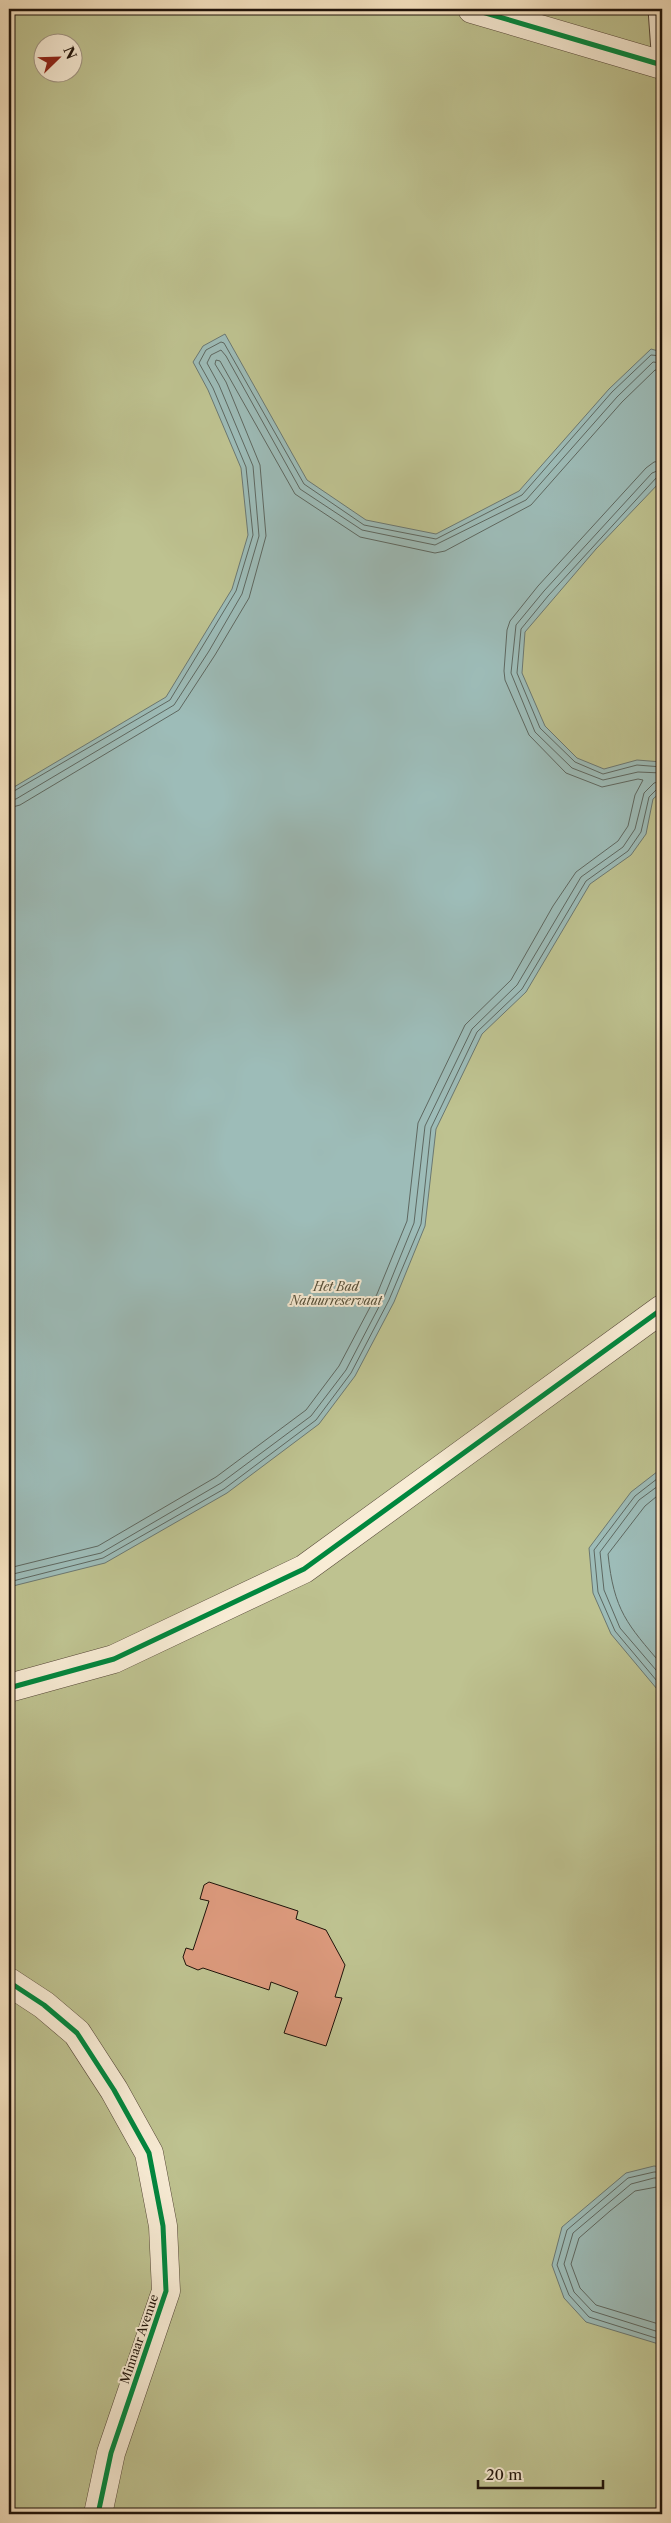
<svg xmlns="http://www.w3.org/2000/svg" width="671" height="2523" font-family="'Libre Caslon Text',serif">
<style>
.green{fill:#bec290;stroke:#6e6a4d;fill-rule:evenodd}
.water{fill:#9dbcb8;stroke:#6b7872}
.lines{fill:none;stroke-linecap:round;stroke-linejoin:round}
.shore{stroke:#5e6861;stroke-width:1}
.building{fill:#db997c;stroke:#1f130a}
.lane-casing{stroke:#544637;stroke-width:21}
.street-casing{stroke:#544637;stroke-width:29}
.lane{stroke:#f8ecd5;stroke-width:19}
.street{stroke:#f8ecd5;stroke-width:28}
.cycleway-casing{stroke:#f8ecd5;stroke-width:8}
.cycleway{stroke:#00873e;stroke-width:5}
.labels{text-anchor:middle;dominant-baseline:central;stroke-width:4;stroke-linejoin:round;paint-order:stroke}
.park-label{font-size:12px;font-style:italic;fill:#575039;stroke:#f8ecd5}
.street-label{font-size:12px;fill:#1f130a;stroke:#f8ecd5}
</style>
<rect width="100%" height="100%" fill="#f4e1bf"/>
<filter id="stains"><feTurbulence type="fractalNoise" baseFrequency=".004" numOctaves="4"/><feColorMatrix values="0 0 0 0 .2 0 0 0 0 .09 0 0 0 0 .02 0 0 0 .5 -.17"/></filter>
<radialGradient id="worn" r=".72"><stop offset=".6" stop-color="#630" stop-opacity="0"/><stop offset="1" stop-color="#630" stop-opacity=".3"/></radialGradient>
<path class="green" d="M 9,9 L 662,9 L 662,2514 L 9,2514 ZM 42,42 L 72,42 L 72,72 L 42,72 Z"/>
<path class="water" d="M 225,334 L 307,480 L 366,520 L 436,534 L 519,491 L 609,389 L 651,349 L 662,352 L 662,466 L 660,482 L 596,549 L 525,632 L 522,673 L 545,726 L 577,758 L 604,769 L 637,760 L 662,762 L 662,791 L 653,799 L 646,834 L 631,855 L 590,884 L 526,992 L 482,1034 L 436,1129 L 425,1226 L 394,1302 L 355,1376 L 319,1424 L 227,1493 L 105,1563 L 9,1587 L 9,790 L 166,697 L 232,589 L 248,535 L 241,468 L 208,390 L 193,362 L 203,346 Z
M 662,1468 L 662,1695 L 611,1634 L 593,1593 L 589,1548 L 631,1492 Z
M 654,2166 L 662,2167 L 662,2345 L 586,2322 L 564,2298 L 552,2265 L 562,2227 L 626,2173 Z"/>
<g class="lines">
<path class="shore" d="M 662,469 L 652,473 L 544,591 L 516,625 L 511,673 L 535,732 L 572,768 L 603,780 L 638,772 L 662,773
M 662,475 L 657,477 L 548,596 L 521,629 L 517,673 L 540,728 L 575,762 L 603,774 L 637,765 L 662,767
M 9,794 L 170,700 L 236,591 L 253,535 L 246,467 L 213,388 L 199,363 L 206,350 L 221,342 L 224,343 L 304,484 L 364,525 L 436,539 L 522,495 L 612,392 L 651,355 L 662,356
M 9,800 L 16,799 L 174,705 L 209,651 L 242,594 L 259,536 L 253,466 L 219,385 L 207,363 L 211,355 L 221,350 L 226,356 L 300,489 L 362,530 L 435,545 L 526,500 L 617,397 L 653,362 L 662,363
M 9,808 L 20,805 L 179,710 L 215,655 L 249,598 L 266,536 L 260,465 L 226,382 L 215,364 L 216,360 L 220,361 L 295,494 L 360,537 L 435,553 L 445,551 L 531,505 L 622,402 L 655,370 L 662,370
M 662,1475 L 635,1496 L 594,1550 L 598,1592 L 615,1631 L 662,1687
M 662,1483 L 639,1500 L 600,1552 L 604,1590 L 620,1628 L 662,1677
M 662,1492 L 645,1506 L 608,1554 C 614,1611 627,1624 662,1665
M 9,1568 L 98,1546 L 216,1477 L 306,1410 L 339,1366 L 377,1294 L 407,1221 L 418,1123 L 465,1025 L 511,980 L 553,906 L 576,872 L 618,841 L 628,826 L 635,795 L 643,780 L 638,779 L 602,787 L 566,773 L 529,735 L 505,680 L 504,671 L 507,630 L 510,621 L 538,586 L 646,468 L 654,462 L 662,461
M 9,1575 L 101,1553 L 221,1483 L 311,1416 L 346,1370 L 384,1297 L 414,1223 L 425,1126 L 472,1029 L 517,985 L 581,877 L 623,847 L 635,829 L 644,793 L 654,783 L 662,781
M 9,1582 L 103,1558 L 224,1489 L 316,1420 L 351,1373 L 389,1300 L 421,1224 L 431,1128 L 477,1032 L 522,989 L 586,881 L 628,851 L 641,832 L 649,797 L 657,789 L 662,788
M 662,2172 L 654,2172 L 628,2178 L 567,2230 L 557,2265 L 569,2295 L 589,2317 L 662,2340
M 662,2178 L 654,2178 L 631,2184 L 573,2233 L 564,2264 L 574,2292 L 592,2311 L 662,2333
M 662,2186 L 635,2191 L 610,2211 L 579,2238 L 571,2264 L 580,2288 L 596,2305 L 662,2325"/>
</g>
<path class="building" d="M 209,1882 L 298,1911 L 296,1919 L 326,1930 L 345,1965 L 335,1997 L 342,1998 L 326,2046 L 284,2033 L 298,1992 L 271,1982 L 269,1990 L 203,1968 L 198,1970 L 186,1965 L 183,1957 L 186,1948 L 193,1950 L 209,1901 L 200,1899 L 204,1885 Z"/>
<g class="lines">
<g class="lane-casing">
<path id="lane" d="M 658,9 L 662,65"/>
</g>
<g class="street-casing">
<path id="street" d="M 472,9 L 662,65
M 9,1688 L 114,1659 L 304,1569 L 662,1309
M 9,1982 L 44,2005 L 77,2033 L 114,2090 L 149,2153 L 163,2226 L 166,2291 L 111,2453 L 98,2514"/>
</g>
<use href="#lane" class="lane"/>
<use href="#street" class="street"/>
<g class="cycleway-casing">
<path id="cycleway" d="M 472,9 L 662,65
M 9,1688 L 114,1659 L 304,1569 L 662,1309
M 9,1982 L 44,2005 L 77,2033 L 114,2090 L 149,2153 L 163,2226 L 166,2291 L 111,2453 L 98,2514"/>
</g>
<use href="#cycleway" class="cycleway"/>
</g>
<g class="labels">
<g class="park-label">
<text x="336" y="1286">Het Bad<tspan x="336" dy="14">Natuurreservaat</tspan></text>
</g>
<g class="street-label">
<text transform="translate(139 2339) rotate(-71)">Minnaar Avenue</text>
</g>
</g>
<rect width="671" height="2523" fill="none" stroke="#f4e1bf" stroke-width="30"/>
<rect x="10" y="10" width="651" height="2503" fill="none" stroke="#1f130a" stroke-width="2.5"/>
<rect x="15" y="15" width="641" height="2493" fill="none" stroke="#1f130a"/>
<g transform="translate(58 58) rotate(67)"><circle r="24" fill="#f8ecd5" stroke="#a19584"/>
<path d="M0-4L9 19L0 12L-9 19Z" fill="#8f2418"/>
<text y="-8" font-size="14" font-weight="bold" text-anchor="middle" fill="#1f130a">N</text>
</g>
<path d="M478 2480v8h125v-8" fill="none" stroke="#1f130a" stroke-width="2.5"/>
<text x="486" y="2480" font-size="15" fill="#1f130a" stroke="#f8ecd5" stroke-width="4" paint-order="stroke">20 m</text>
<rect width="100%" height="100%" filter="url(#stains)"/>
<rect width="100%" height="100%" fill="url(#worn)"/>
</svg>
